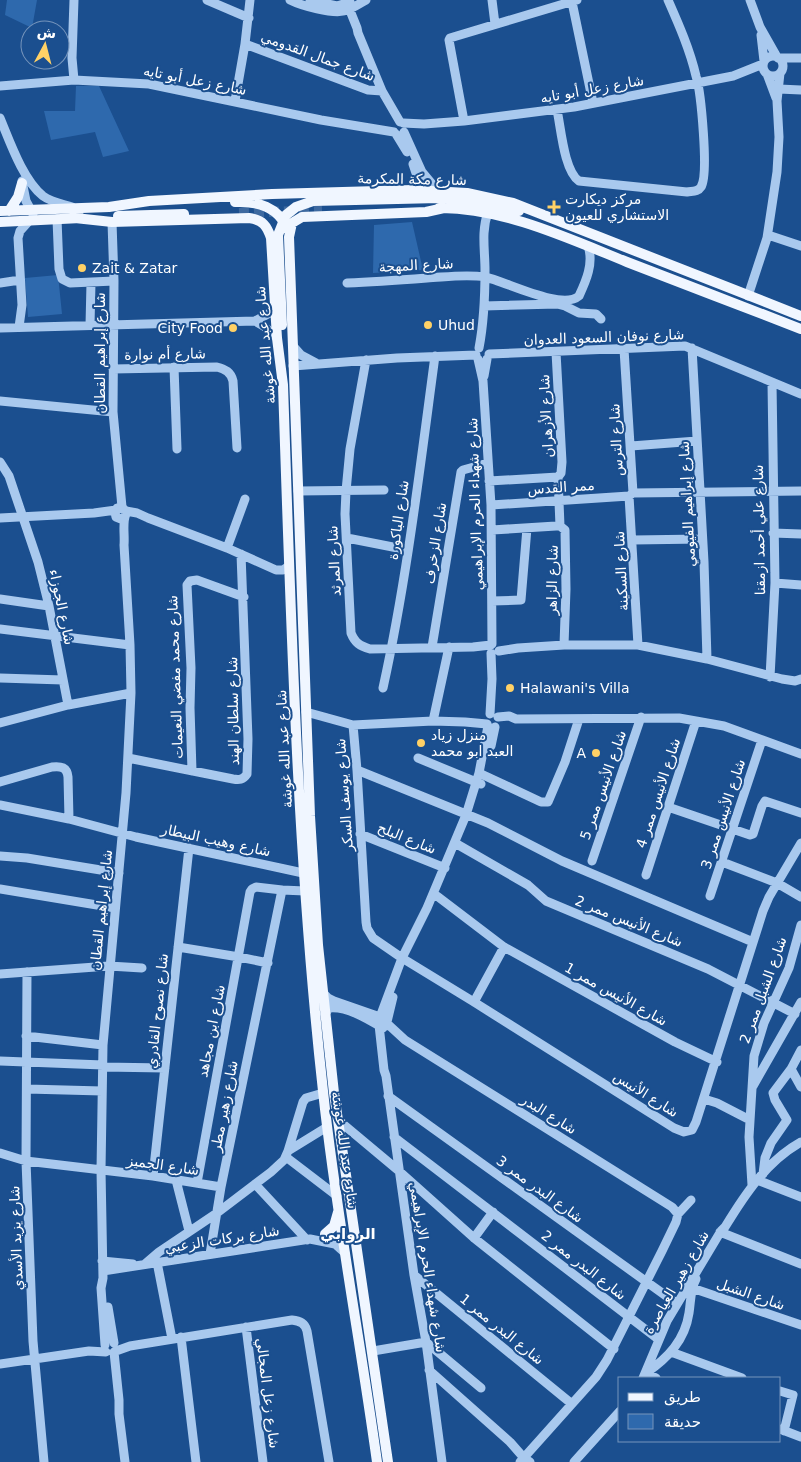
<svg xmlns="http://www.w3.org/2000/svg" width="801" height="1462" font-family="'DejaVu Sans',Cairo,sans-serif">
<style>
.green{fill:#2e69ad}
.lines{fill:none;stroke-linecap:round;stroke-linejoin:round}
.major-tunnel{stroke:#3d69a0;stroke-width:10;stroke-dasharray:10 5;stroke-linecap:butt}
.minor{stroke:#a9c9ee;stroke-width:9}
.major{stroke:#f0f6ff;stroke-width:10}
.major-bridge{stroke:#f0f6ff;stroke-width:10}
.poi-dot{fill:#ffd166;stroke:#1b4f8f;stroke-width:2}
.labels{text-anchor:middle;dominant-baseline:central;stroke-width:4;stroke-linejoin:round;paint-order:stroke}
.street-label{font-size:14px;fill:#fff;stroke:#1b4f8f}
.poi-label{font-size:14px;fill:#fff;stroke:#1b4f8f;text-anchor:start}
.neighbourhood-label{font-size:15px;font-weight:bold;fill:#fff;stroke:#1b4f8f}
</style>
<rect width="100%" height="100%" fill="#1b4f8f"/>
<path class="green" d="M 7,0 L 37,0 L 32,28 L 5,15 Z
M 76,86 L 99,86 L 129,151 L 103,157 L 95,132 L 51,140 L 44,111 L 75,111 Z
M 412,222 L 423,270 L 373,273 L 374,225 Z
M 58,275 L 62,314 L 28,317 L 25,278 Z"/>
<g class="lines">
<path class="major-tunnel" d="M 239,213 L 322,210"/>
<path class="minor" d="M 207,0 L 249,18
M 290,0 C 302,6 332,14 344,11 C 352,9 359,4 366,0
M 310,0 L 337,6 L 350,2
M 492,0 L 495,24
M 750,0 L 760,27 L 777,57
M 572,2 L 593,103
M 347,3 L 357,28 L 358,33 L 382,91 L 400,122
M 761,35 L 764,61
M 245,44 L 368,90 L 382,91
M763 66a10 10 0 1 1 20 0a10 10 0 1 1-20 0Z
M 778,58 L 801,58
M 767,74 L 776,98
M 74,80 L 72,58 L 74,0
M 0,86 L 74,80 L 149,84 L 321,120 L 394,132
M 779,89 L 801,90
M 235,101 L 245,44 L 250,0
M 557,110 C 561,128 564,171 579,181 L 687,192 C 692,191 698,192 701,187 C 709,175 701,92 696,76 C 690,50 679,25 668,0
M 0,118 C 10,142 23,180 43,196 C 51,202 63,204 72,207
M 464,121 L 449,40 L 450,38 L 577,0
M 403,123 L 424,124 L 464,121 L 574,107 L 733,76 L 763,64
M 404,132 L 422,172 L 437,190
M 396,134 L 407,152
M 22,181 L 26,201 L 33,214
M 413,190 L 417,176 L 413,164
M 57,219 L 59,269 L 62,279 L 70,283 L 114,281
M 112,222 L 114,281 L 113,412 L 122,507
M 768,235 L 801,246
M 0,283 L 20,280
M 347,283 C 374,282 401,280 427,278 C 446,277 466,274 485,277 C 505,281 562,311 579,296 C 586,281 594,263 588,246
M 748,296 L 767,238 L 777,172 L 779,137 L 777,101 L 780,73
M 484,306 L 557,304 L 565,306 L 579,313 L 596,314 L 601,319
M 255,321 L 265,327 L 277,338
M 90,325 L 91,283
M 19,327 L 22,305 L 18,238 L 20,231 L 29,221
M 0,328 L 255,321 L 275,310
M 293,346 L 301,355 L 316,363
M 479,348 C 484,322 485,297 485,270 C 485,250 481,232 488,212
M 692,348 L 704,562 L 707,659
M 624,349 L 633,493
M 556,352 L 562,462 L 561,473 L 558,477 L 560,526
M 489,354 L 685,346 L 801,394
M 478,359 L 483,381 L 491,505 L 492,644
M 366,360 L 350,449 L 346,491 L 345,514 L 351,633 C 355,643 360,646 370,649 L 473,647 L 491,645
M 293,366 L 397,358 L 476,355
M 174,367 L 177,449
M 113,369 L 217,367 C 225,369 231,372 233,381 L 237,448
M 484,376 L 487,359
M 0,401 L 113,412
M 631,446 L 697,441
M 0,462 L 9,476 L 38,562 L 49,606 L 68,705
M 489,481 L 558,477
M 298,491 L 384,490
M 633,493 L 801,491
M 629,496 L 638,645
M 491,505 L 629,496 L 633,493
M 126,511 L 137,513 L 148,518 L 227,548 L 276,570 L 283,570 L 289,566
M 0,518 L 94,513 L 116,510
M 492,530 L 556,526 L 560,526 L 565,530 L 566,589 L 564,645
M 773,533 L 801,534
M 347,538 L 408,550
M 633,540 L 702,539
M 227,548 L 245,499
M 775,583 L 801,585
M 0,599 L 49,606
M 492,601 L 521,600 L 527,528
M 0,629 L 130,645
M 432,647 L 461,472 L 463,470 L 488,463
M 499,651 L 518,648 L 564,645 L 638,645 L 707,659 L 782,679 L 795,681 L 801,679
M 770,677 L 775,583 L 772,383
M 0,678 L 63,680
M 383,688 C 407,579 420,467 435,356
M 306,712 L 353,725 L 433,721 L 465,722 L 487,724
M 490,714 L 492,679 L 491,653
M 498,717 L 509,716 L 516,719 L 679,718 L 724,726 L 801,754
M 433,721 L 449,647
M 0,723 L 68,705 L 131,693
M 353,725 L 357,770 L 366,922 L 367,928 L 373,938 L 402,958 L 474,1002 L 674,1128 L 684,1132 L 692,1130 L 696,1122 L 763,911 L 769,897 L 801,843
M 491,746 L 495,727
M 128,758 L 233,779 C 239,780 243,780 247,774 L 248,739 L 241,554
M 418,758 L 481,784
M 357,770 L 488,823 L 562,861 L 753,942
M 192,771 L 190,708 L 191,668 L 187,585 L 190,581 L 197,580 L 244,597
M 479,773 L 541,802 L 548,802 L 565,762 L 579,719
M 0,782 L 52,767 C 61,766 67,767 68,777 L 69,819
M 0,805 L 69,819 L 136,837 L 303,873
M 668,807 L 750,835 L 753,834 L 762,806 L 765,801 L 801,813
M 360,834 L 445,868
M 455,843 L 528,885 L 546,901 L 708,969 L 795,1014
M 0,856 L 27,858 L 119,873
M 592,861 L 641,717
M 722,862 L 777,883 L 801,897
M 646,875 L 696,721
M 0,889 L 115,908
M 282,890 L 305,891
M 437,896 L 504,947 L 675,1042 L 717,1062
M 710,896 L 762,740
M 178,947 L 239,957 L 268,963
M 27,972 L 26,1161 L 33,1341 L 44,1462
M 0,974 L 109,966 L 142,968
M 323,993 L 328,998 L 334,1001 L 380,1017 L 405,1040 L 672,1207 L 678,1214 L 676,1222 L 662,1251 L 607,1360 L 596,1377 L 520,1462
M 474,1002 L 504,947
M 325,1014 L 329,1008 C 347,1006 368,1019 383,1028
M 386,1026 L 393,997
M 26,1036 L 103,1045
M 801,1050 L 791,1069 L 801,1087
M 0,1061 L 103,1065
M 103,1067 L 165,1068
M 753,1086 L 801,1002
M 27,1089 L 102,1091
M 388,1096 L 676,1303
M 704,1099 L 717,1103 L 750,1120
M 338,1120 L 399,1171 L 474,1238 L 614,1349
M 394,1137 L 658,1339
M 288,1151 L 327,1127
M 0,1153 L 26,1161 L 153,1176 L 221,1187
M 286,1157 L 337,1196
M 763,1174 L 765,1158 L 771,1143 L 787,1120 L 775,1100 L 773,1093 L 791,1069
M 153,1176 L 189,848
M 176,1180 L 189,1231
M 757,1180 L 801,1197
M 197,1183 L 250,892 L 252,889 L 256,887 L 282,890 L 221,1187 L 210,1254
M 255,1184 L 307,1240
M 752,1185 L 749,1137 L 754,1056 L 764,1023 L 789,968 L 801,925
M 678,1214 L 691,1200
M 720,1232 L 801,1264
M 474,1238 L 493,1212
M 102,1261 L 133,1264
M 157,1262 L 172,1339
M 145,1264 L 159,1252 L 217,1213 L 271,1172 L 284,1160 L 288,1151 L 303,1102 L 306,1098 L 323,1093
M 103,1271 L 310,1239 L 335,1244 L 345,1253
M 414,1275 L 572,1404
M 692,1288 L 801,1325
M 108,1307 L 114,1343
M 246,1327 L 263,1462
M 181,1337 L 196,1462
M 105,1345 L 101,1288 L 103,1278 L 101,1170 L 103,1045 L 126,793 L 131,693 L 130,645 L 124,545 C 125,535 122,522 126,514 L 124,509 L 117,508 L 115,512 L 116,517 L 121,519 L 123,518
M 116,1351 L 130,1346 L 292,1320 C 300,1321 305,1323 307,1331 L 329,1462
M 373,1351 L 426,1342 L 481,1388
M 114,1352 L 119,1400 L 119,1414 L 125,1462
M 671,1352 L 742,1378
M 0,1364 L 89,1351 L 106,1352
M 429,1370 L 510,1442 L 524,1458 L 530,1462
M 643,1378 L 667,1321 L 721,1231 L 725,1227 C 745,1194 767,1161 801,1142
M 656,1378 L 646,1373 C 668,1358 685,1340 689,1313 C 691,1301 690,1290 696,1279
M 780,1391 L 793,1395 L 784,1431
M 780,1429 L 801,1437
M 442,1462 L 426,1342 L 414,1275 L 386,1076 L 384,1070 L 379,1025 L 380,1017 L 402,958 L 427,908 L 466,815 L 479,773 L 488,726
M 574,1462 L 620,1411"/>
<path class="major" d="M 235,202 C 257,201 279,207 287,229
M 491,204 L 519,211
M 439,208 C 501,207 570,239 627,262 C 685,284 743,307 801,329
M 0,211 L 109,207 L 149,201 L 272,194 L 413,190 L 467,193 L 513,203 L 801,316
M 9,211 L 18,197 L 22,183
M 118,216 L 184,214
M 75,218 L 112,222 L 249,218 C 263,220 267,226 271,238 L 277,338 L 283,385 C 291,620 297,856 323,1091 C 336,1215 360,1338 377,1462
M 0,222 L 81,218
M 325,1234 L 334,1226 L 338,1212
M 388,1462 L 334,1093 L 318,945 L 310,816 L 289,237 L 292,223 L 302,217 L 426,212 L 444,208"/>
<path class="major-bridge" d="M 282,325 L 278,235 L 286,215 L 296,207 L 313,201 L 439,198 L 491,204"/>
</g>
<g class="poi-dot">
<path d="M551.5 199.5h5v5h5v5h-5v5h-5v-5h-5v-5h5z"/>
<circle cx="82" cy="268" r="5"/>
<circle cx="428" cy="325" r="5"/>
<circle cx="233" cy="328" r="5"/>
<circle cx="510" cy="688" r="5"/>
<circle cx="421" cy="743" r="5"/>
<circle cx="596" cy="753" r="5"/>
</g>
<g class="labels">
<g class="street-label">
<text transform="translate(318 56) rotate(20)">شارع جمال القدومي</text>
<text transform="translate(195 80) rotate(11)">شارع زعل أبو تايه</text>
<text transform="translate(592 89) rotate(-10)">شارع زعل أبو تايه</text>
<text transform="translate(412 179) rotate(1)">شارع مكة المكرمة</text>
<text transform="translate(416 265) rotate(-3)">شارع المهجة</text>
<text transform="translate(604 337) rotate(-2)">شارع نوفان السعود العدوان</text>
<text transform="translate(265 345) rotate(-95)">شارع عبد الله غوشة</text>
<text transform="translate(100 353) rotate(-90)">شارع إبراهيم القطان</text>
<text transform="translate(165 354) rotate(-1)">شارع أم نوارة</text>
<text transform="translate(546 416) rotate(-93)">شارع الأزهران</text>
<text transform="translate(616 440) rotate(-93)">شارع الترس</text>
<text transform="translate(561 487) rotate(-4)">ممر القدس</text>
<text transform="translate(475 504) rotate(-92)">شارع شهداء الحرم الإبراهيمي</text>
<text transform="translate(687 504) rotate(-93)">شارع إبراهيم الفيومي</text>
<text transform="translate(398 520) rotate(-82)">شارع الباكورة</text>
<text transform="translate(759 530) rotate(-91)">شارع علي أحمد ازمقنا</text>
<text transform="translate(435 543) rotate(-81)">شارع الزخرف</text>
<text transform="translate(334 561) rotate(-93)">شارع المرثد</text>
<text transform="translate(621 571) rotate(-93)">شارع السكينة</text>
<text transform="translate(552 580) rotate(-89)">شارع الزاهر</text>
<text transform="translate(62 607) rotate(78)">شارع الجوزاء</text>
<text transform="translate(175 677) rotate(-92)">شارع محمد مفضي النعيمات</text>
<text transform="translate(233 711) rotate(-91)">شارع سلطان الهند</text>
<text transform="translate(284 749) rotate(-93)">شارع عبد الله غوشة</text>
<text transform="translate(603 785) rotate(-71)">شارع الأنيس ممر 5</text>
<text transform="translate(658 793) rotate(-72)">شارع الأنيس ممر 4</text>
<text transform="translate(344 795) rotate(-94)">شارع يوسف السكر</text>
<text transform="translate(723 814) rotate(-72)">شارع الأنيس ممر 3</text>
<text transform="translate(407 838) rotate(22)">شارع البلح</text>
<text transform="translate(216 840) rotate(12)">شارع وهيب البيطار</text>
<text transform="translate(101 910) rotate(-84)">شارع إبراهيم القطان</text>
<text transform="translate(629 921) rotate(22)">شارع الأنيس ممر 2</text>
<text transform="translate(763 990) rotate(-70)">شارع الشبل ممر 2</text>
<text transform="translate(616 994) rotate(29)">شارع الأنيس ممر 1</text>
<text transform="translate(157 1011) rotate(-84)">شارع نصوح القادري</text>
<text transform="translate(211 1031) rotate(-79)">شارع ابن مجاهد</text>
<text transform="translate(646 1094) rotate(32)">شارع الأنيس</text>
<text transform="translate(224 1106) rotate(-79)">شارع زهير مطر</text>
<text transform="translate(549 1114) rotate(32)">شارع البدر</text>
<text transform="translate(345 1150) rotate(82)">شارع عبد الله غوشة</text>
<text transform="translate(163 1165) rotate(8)">شارع الجميز</text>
<text transform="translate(540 1189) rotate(36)">شارع البدر ممر 3</text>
<text transform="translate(16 1238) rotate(-92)">شارع يزيد الأسدي</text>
<text transform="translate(222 1239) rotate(-9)">شارع بركات الزعبي</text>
<text transform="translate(584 1265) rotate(38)">شارع البدر ممر 2</text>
<text transform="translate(428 1267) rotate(81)">شارع شهداء الحرم الإبراهيمي</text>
<text transform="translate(676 1282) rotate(-60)">شارع زهير العياصرة</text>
<text transform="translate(751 1294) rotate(19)">شارع الشبل</text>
<text transform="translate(502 1329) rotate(39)">شارع البدر ممر 1</text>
<text transform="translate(268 1393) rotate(83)">شارع زعل المجالي</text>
</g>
<g class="poi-label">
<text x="565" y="199">مركز ديكارت<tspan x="565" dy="16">الاستشاري للعيون</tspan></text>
<text x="92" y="268">Zait &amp; Zatar</text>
<text x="438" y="325">Uhud</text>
<text x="223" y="328" text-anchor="end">City Food</text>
<text x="520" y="688">Halawani's Villa</text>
<text x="431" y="735">منزل زياد<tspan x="431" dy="16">العبد ابو محمد</tspan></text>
<text x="586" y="753" text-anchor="end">A</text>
</g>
<g class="neighbourhood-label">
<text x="348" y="1234">الروابي</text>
</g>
</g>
<rect x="618" y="1377" width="162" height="65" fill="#1b4f8f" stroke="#7695bc"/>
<rect x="628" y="1393" width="25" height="8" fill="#f0f6ff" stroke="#7695bc"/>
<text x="664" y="1402" font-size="15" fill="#ffffff">طريق</text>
<rect x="628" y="1414" width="25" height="15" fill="#2e69ad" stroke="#7695bc"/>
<text x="664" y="1427" font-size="15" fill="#ffffff">حديقة</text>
<g transform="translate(45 45) rotate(7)"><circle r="24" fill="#1b4f8f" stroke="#7695bc"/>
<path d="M0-4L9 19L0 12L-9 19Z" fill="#ffd166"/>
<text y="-8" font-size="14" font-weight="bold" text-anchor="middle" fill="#ffffff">ش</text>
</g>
</svg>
